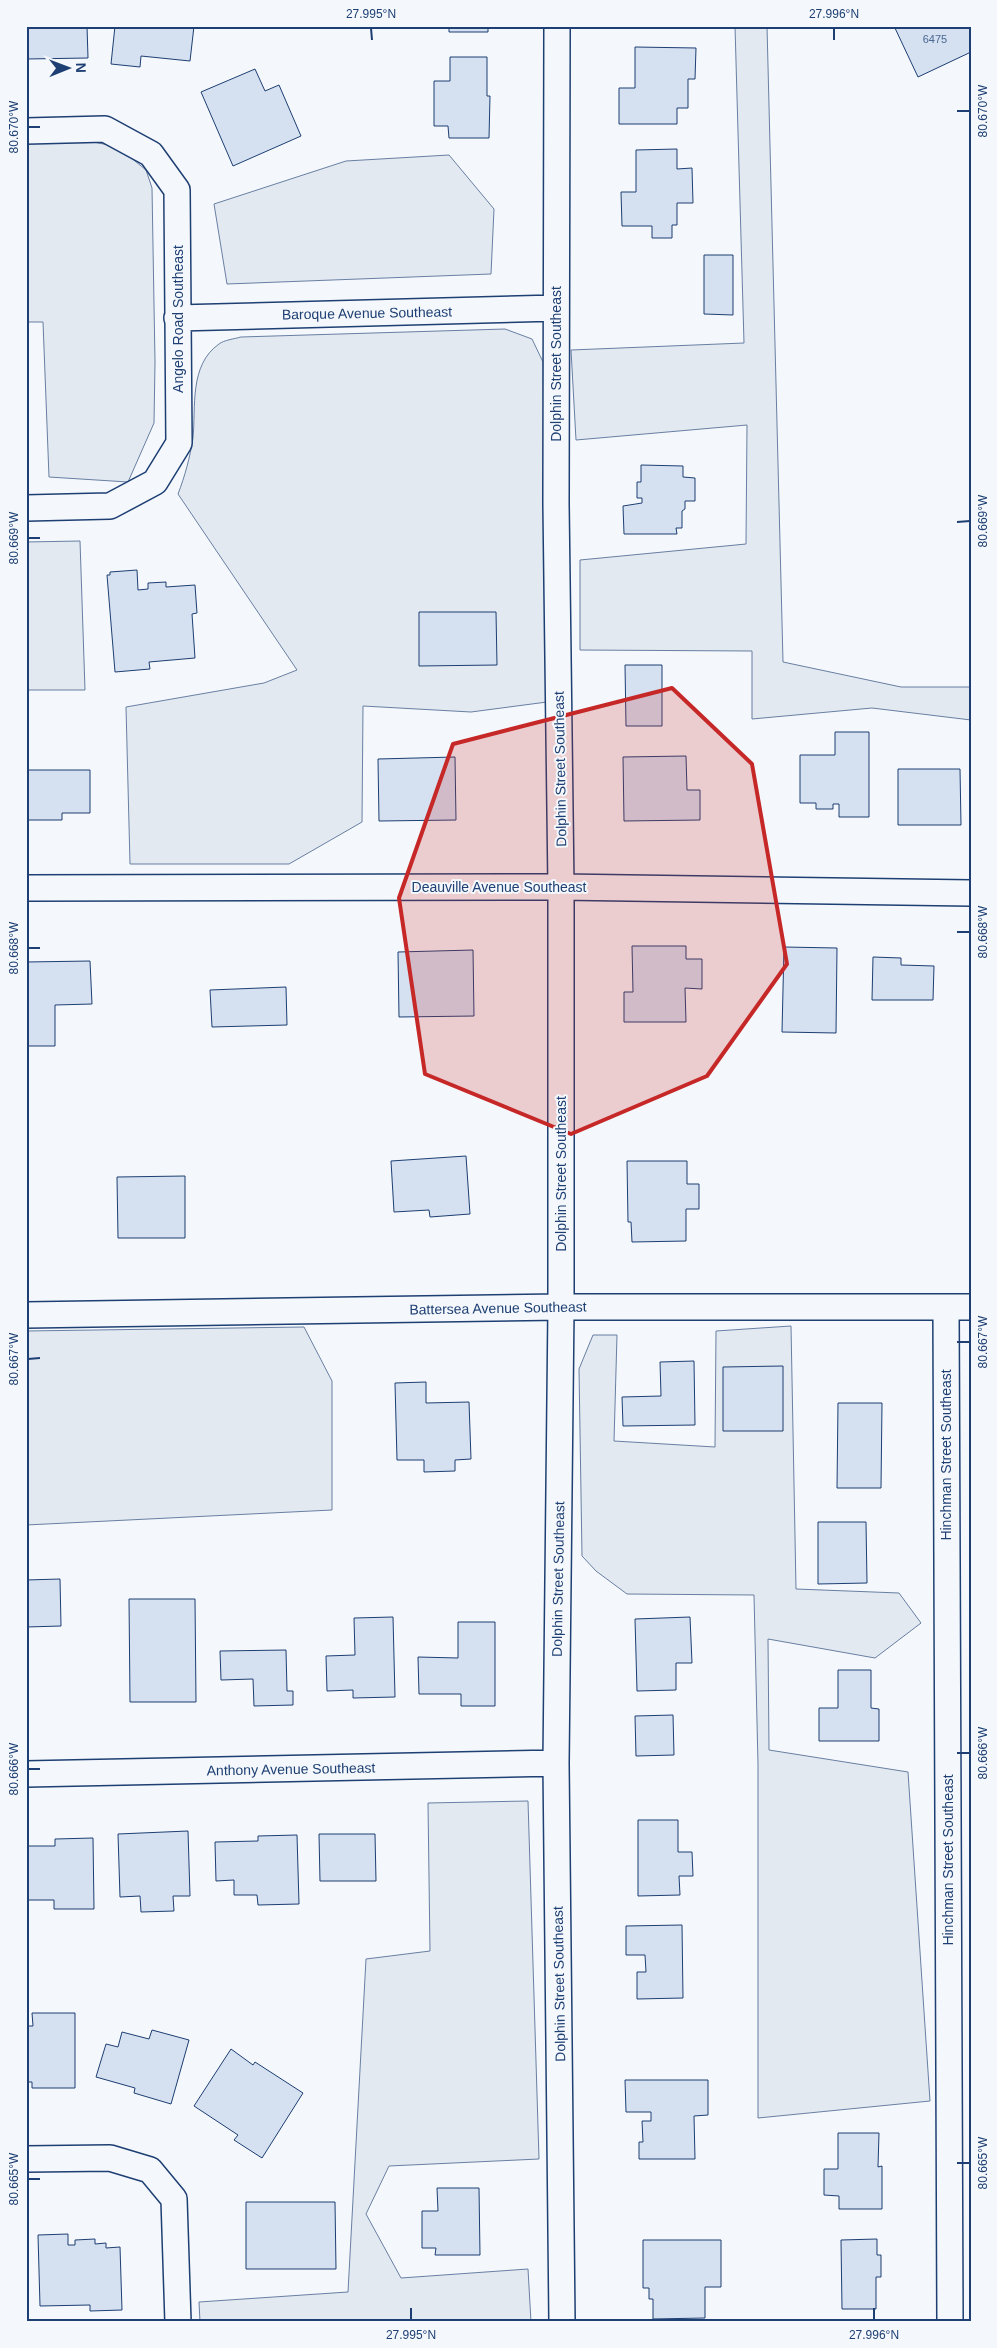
<svg xmlns="http://www.w3.org/2000/svg" width="997" height="2348" font-family="Arial,sans-serif">
<style>
.green{fill:#e3e9f0;stroke:#687fa3}
.building{fill:#d5e0f0;stroke:#1d3f73}
.lines{fill:none;stroke-linecap:round;stroke-linejoin:round}
.street-casing{stroke:#1d3f73;stroke-width:28}
.street{stroke:#f4f7fb;stroke-width:25}
.marked{fill:#c62828;fill-opacity:0.2;stroke:#c62828;stroke-width:4;stroke-linejoin:round}
.ticks{fill:none;stroke:#1d3f73;stroke-width:2}
.labels{text-anchor:middle;dominant-baseline:central;stroke-width:4;stroke-linejoin:round;paint-order:stroke}
.number-label{font-size:11px;fill:#4b6792}
.street-label{font-size:14px;fill:#1d3f73;stroke:#f4f7fb}
.neatline{fill:none;stroke:#1d3f73;stroke-width:2}
.ticks-label{font-size:12px;text-anchor:middle;fill:#1d3f73}
</style>
<rect width="100%" height="100%" fill="#f4f7fb"/>
<path class="green" d="M 735,26 L 767,26 L 783,662 L 901,687 L 971,687 L 971,720 L 872,708 L 752,719 L 752,651 L 580,650 L 580,560 L 746,544 L 747,425 L 576,440 L 571,350 L 744,343 Z
M 84,140 L 118,147 L 146,170 L 152,188 L 155,362 L 154,423 L 128,482 L 49,477 L 43,322 L 26,322 L 26,141 Z
M 449,155 L 494,209 L 491,274 L 227,284 L 214,204 L 346,161 Z
M 505,329 L 532,339 L 543,362 L 547,702 L 471,712 L 363,706 L 362,822 L 289,864 L 130,864 L 126,707 L 264,683 L 297,670 L 178,494 C 185,476 190,457 193,438 C 196,407 189,365 219,344 C 224,340 234,339 241,337 Z
M 80,541 L 85,690 L 26,690 L 26,542 Z
M 791,1326 L 796,1589 L 899,1593 L 921,1623 L 875,1658 L 768,1639 L 769,1750 L 908,1772 L 930,2101 L 758,2118 L 758,1764 L 754,1595 L 627,1594 L 596,1571 L 582,1556 L 579,1369 L 593,1335 L 617,1335 L 614,1441 L 715,1447 L 716,1331 Z
M 304,1327 L 332,1381 L 332,1510 L 26,1525 L 26,1331 Z
M 528,1801 L 539,2159 L 389,2166 L 366,2214 L 401,2278 L 528,2269 L 531,2322 L 200,2322 L 199,2302 L 348,2292 L 366,1959 L 430,1951 L 428,1803 Z"/>
<path class="building" d="M 26,26 L 87,26 L 88,58 L 26,59 Z
M 115,26 L 194,26 L 190,61 L 141,56 L 140,67 L 111,64 Z
M 449,26 L 488,26 L 488,32 L 449,32 Z
M 894,26 L 971,26 L 971,52 L 918,77 Z
M 635,47 L 696,48 L 695,79 L 688,79 L 688,108 L 677,108 L 677,124 L 619,124 L 619,88 L 635,88 Z
M 450,57 L 487,57 L 487,96 L 490,96 L 489,138 L 449,138 L 448,126 L 434,126 L 434,81 L 450,81 Z
M 255,69 L 265,91 L 279,85 L 301,136 L 233,166 L 201,92 Z
M 677,149 L 677,169 L 692,168 L 693,203 L 677,203 L 677,225 L 672,225 L 672,238 L 652,238 L 652,226 L 622,226 L 621,192 L 636,192 L 636,150 Z
M 704,255 L 733,255 L 733,315 L 704,314 Z
M 641,465 L 683,466 L 683,477 L 695,478 L 695,501 L 685,501 L 685,509 L 682,511 L 682,528 L 676,528 L 677,534 L 624,534 L 623,506 L 642,503 L 642,498 L 637,498 L 637,482 L 641,482 Z
M 137,570 L 138,590 L 148,589 L 148,583 L 166,582 L 166,587 L 195,585 L 197,613 L 192,614 L 195,658 L 149,662 L 150,669 L 115,672 L 107,575 L 110,575 L 110,572 Z
M 419,612 L 496,612 L 497,665 L 419,666 Z
M 625,665 L 662,665 L 662,726 L 626,726 Z
M 835,732 L 869,732 L 869,817 L 839,817 L 839,804 L 833,804 L 833,809 L 816,809 L 816,803 L 800,803 L 800,755 L 835,755 Z
M 686,756 L 687,790 L 700,790 L 700,820 L 624,821 L 623,757 Z
M 455,757 L 456,820 L 379,821 L 378,759 Z
M 898,769 L 960,769 L 961,825 L 898,825 Z
M 26,770 L 90,770 L 90,813 L 62,813 L 62,820 L 26,820 Z
M 632,946 L 686,946 L 686,959 L 702,959 L 702,989 L 685,988 L 686,1022 L 624,1022 L 624,992 L 633,992 Z
M 784,947 L 837,948 L 836,1033 L 782,1032 Z
M 473,950 L 474,1016 L 399,1017 L 398,952 Z
M 873,957 L 901,958 L 901,965 L 934,966 L 933,1000 L 872,1000 Z
M 90,961 L 92,1004 L 55,1005 L 55,1046 L 26,1046 L 26,962 Z
M 286,987 L 287,1025 L 212,1027 L 210,990 Z
M 466,1156 L 470,1214 L 430,1217 L 429,1210 L 394,1212 L 391,1161 Z
M 627,1161 L 687,1161 L 687,1184 L 699,1184 L 699,1209 L 686,1209 L 686,1241 L 632,1242 L 631,1222 L 628,1222 Z
M 185,1176 L 185,1238 L 118,1238 L 117,1177 Z
M 694,1361 L 695,1425 L 623,1426 L 622,1397 L 661,1396 L 660,1362 Z
M 783,1366 L 783,1431 L 723,1431 L 723,1367 Z
M 426,1382 L 426,1403 L 469,1402 L 471,1459 L 455,1460 L 455,1471 L 424,1472 L 424,1460 L 397,1460 L 395,1383 Z
M 838,1403 L 882,1403 L 881,1488 L 837,1488 Z
M 818,1522 L 866,1522 L 867,1583 L 818,1584 Z
M 60,1579 L 61,1626 L 26,1627 L 26,1580 Z
M 129,1599 L 195,1599 L 196,1702 L 130,1702 Z
M 393,1617 L 395,1697 L 353,1698 L 353,1690 L 327,1691 L 326,1656 L 355,1655 L 354,1618 Z
M 690,1617 L 692,1663 L 676,1663 L 676,1690 L 637,1691 L 635,1619 Z
M 458,1622 L 495,1622 L 495,1706 L 461,1706 L 461,1694 L 419,1694 L 418,1657 L 458,1658 Z
M 286,1650 L 287,1691 L 293,1691 L 293,1705 L 254,1706 L 253,1679 L 221,1680 L 220,1651 Z
M 838,1670 L 871,1670 L 871,1708 L 879,1709 L 879,1741 L 819,1741 L 819,1708 L 838,1708 Z
M 673,1715 L 674,1755 L 636,1756 L 635,1716 Z
M 638,1820 L 678,1820 L 678,1852 L 692,1852 L 693,1876 L 679,1876 L 680,1895 L 638,1896 Z
M 188,1831 L 190,1896 L 173,1896 L 174,1911 L 141,1912 L 140,1896 L 120,1897 L 118,1834 Z
M 319,1834 L 375,1834 L 376,1881 L 320,1881 Z
M 297,1835 L 299,1904 L 258,1905 L 257,1895 L 234,1895 L 234,1880 L 216,1881 L 215,1842 L 258,1841 L 258,1836 Z
M 93,1838 L 94,1909 L 54,1909 L 54,1900 L 27,1900 L 26,1846 L 55,1846 L 55,1839 Z
M 682,1925 L 683,1998 L 637,1999 L 637,1972 L 646,1972 L 645,1955 L 626,1955 L 626,1926 Z
M 32,2013 L 75,2013 L 75,2088 L 32,2088 L 32,2082 L 26,2082 L 26,2026 L 33,2026 Z
M 152,2030 L 189,2040 L 171,2104 L 134,2093 L 135,2088 L 96,2077 L 106,2044 L 118,2047 L 122,2032 L 149,2039 Z
M 231,2049 L 253,2065 L 255,2062 L 303,2093 L 262,2158 L 234,2140 L 238,2135 L 194,2106 Z
M 625,2080 L 708,2080 L 708,2115 L 694,2116 L 695,2159 L 639,2159 L 639,2142 L 643,2142 L 642,2121 L 651,2121 L 651,2112 L 626,2112 Z
M 838,2133 L 879,2133 L 878,2167 L 882,2166 L 882,2209 L 839,2209 L 839,2196 L 824,2195 L 824,2169 L 838,2169 Z
M 437,2188 L 479,2188 L 480,2255 L 435,2255 L 436,2248 L 422,2248 L 422,2211 L 438,2211 Z
M 246,2202 L 335,2202 L 336,2269 L 246,2269 Z
M 68,2234 L 68,2245 L 75,2245 L 75,2240 L 95,2239 L 95,2244 L 106,2243 L 106,2248 L 120,2247 L 122,2310 L 90,2311 L 90,2305 L 40,2306 L 38,2235 Z
M 877,2239 L 877,2255 L 881,2255 L 881,2277 L 876,2277 L 876,2309 L 842,2309 L 841,2240 Z
M 643,2240 L 721,2240 L 721,2287 L 705,2287 L 705,2318 L 653,2319 L 653,2299 L 649,2299 L 649,2288 L 643,2288 Z"/>
<g class="lines">
<g class="street-casing">
<path id="street" d="M 557,26 L 556,504 L 561,887 L 561,1307 L 556,1763 L 562,2322
M 26,131 L 105,129 L 151,154 L 177,190 L 179,443 L 155,482 L 110,506 L 26,508
M 177,318 L 556,308
M 26,888 L 561,887 L 971,893
M 946,1308 L 950,2322
M 26,1315 L 561,1307 L 971,1307
M 26,1774 L 556,1763
M 26,2159 L 110,2158 L 150,2170 L 174,2199 L 178,2322"/>
</g>
<use href="#street" class="street"/>
</g>
<path class="marked" d="M 672,688 L 752,764 L 787,964 L 707,1076 L 571,1134 L 425,1074 L 399,898 L 453,744 Z"/>
<path class="ticks" d="M 371,28 L 372,40M 834,28 L 834,40M 957,111 L 970,111M 28,127 L 40,127M 957,522 L 970,521M 28,538 L 40,538M 957,932 L 970,932M 28,948 L 40,948M 957,1342 L 970,1342M 28,1359 L 40,1358M 957,1753 L 970,1753M 28,1769 L 40,1769M 957,2163 L 970,2163M 28,2179 L 40,2179M 411,2308 L 411,2320M 874,2308 L 874,2320"/>
<g class="labels">
<g class="number-label">
<text x="935" y="39">6475</text>
</g>
<g class="street-label">
<text transform="translate(367 313) rotate(-1)">Baroque Avenue Southeast</text>
<text transform="translate(178 319) rotate(-90)">Angelo Road Southeast</text>
<text transform="translate(556 364) rotate(-90)">Dolphin Street Southeast</text>
<text transform="translate(560 769) rotate(-91)">Dolphin Street Southeast</text>
<text x="499" y="887">Deauville Avenue Southeast</text>
<text transform="translate(561 1174) rotate(-90)">Dolphin Street Southeast</text>
<text transform="translate(498 1308) rotate(-1)">Battersea Avenue Southeast</text>
<text transform="translate(946 1455) rotate(-90)">Hinchman Street Southeast</text>
<text transform="translate(558 1579) rotate(-89)">Dolphin Street Southeast</text>
<text transform="translate(291 1769) rotate(-1)">Anthony Avenue Southeast</text>
<text transform="translate(948 1860) rotate(-90)">Hinchman Street Southeast</text>
<text transform="translate(559 1984) rotate(-91)">Dolphin Street Southeast</text>
</g>
</g>
<rect width="997" height="2348" fill="none" stroke="#f4f7fb" stroke-width="55"/>
<g transform="translate(68 68) rotate(89)" stroke="#f4f7fb" stroke-width="4" paint-order="stroke">
<path d="M0-4L9 19L0 12L-9 19Z" fill="#1d3f73"/>
<text y="-8" font-size="14" font-weight="bold" text-anchor="middle" fill="#1d3f73">N</text>
</g>
<rect x="28" y="28" width="942" height="2292" class="neatline"/>
<g class="ticks-label">
<text x="371" y="18">27.995°N</text>
<text x="834" y="18">27.996°N</text>
<text transform="translate(983 111) rotate(-90)" y="4">80.670°W</text>
<text transform="translate(14 127) rotate(-90)" y="4">80.670°W</text>
<text transform="translate(983 521) rotate(-90)" y="4">80.669°W</text>
<text transform="translate(14 538) rotate(-90)" y="4">80.669°W</text>
<text transform="translate(983 932) rotate(-90)" y="4">80.668°W</text>
<text transform="translate(14 948) rotate(-90)" y="4">80.668°W</text>
<text transform="translate(983 1342) rotate(-90)" y="4">80.667°W</text>
<text transform="translate(14 1359) rotate(-90)" y="4">80.667°W</text>
<text transform="translate(983 1753) rotate(-90)" y="4">80.666°W</text>
<text transform="translate(14 1769) rotate(-90)" y="4">80.666°W</text>
<text transform="translate(983 2163) rotate(-90)" y="4">80.665°W</text>
<text transform="translate(14 2179) rotate(-90)" y="4">80.665°W</text>
<text x="411" y="2339">27.995°N</text>
<text x="874" y="2339">27.996°N</text>
</g>
</svg>
